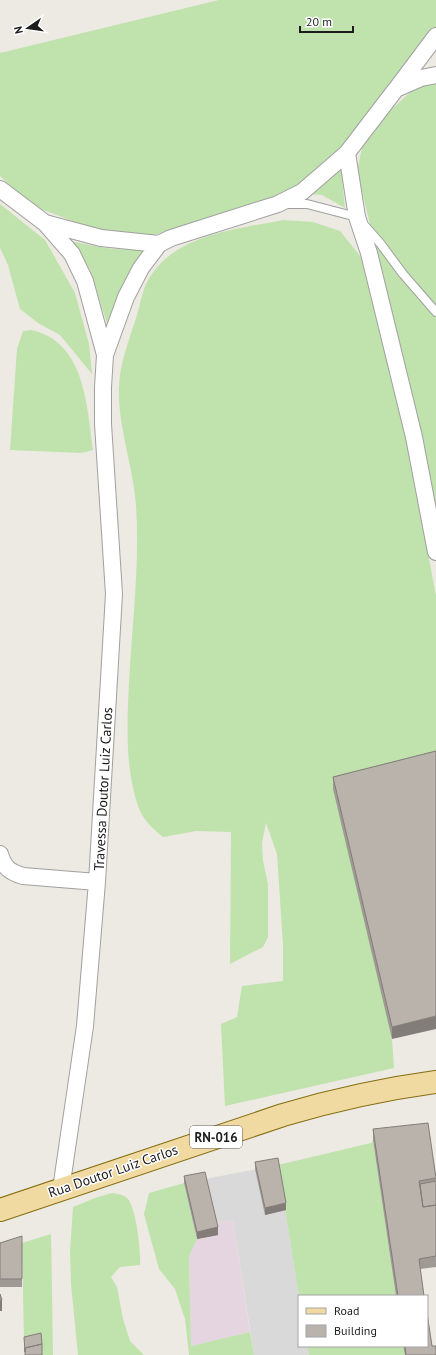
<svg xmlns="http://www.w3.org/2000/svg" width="436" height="1355" font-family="'PT Sans',sans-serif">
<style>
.residential{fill:#dad9d9}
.industrial{fill:#e5d5e0}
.grass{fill:#c0e2ad}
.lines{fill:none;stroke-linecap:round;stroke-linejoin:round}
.lane-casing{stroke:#a0a0a0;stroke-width:10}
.street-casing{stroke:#a0a0a0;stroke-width:18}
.primary-casing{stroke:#846d0f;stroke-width:24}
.lane{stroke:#fff;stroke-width:8}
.street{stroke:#fff;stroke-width:16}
.primary{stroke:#f1daa2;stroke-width:22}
.wall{fill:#9f9a94}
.shaded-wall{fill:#827d78}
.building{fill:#b9b3ac;stroke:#827d78}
.labels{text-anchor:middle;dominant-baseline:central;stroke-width:3;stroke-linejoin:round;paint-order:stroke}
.shield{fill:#fff;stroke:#606060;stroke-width:1}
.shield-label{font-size:13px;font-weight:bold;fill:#1c1c1c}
.street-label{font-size:14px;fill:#1c1c1c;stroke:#fff}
</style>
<rect width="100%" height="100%" fill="#eceae2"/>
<path class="residential" d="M 278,1165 L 299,1296 L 299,1346 L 307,1346 L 309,1355 L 254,1355 L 233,1220 L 215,1223 L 205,1179 Z"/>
<path class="industrial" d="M 233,1220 L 250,1332 L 191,1346 L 189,1256 L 197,1239 L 217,1235 L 215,1223 Z"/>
<path class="grass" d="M 219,0 L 436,0 L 436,29 L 337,158 L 286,196 L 167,232 L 131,240 L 112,236 L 33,206 L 0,176 L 0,53 Z
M 436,80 L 436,548 L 378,257 L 357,171 L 363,143 L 380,120 L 417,86 Z
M 341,167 L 345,208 L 322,195 L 307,194 L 328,181 Z
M 0,204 L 45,240 L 75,293 L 89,344 L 92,374 L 60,335 L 38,323 L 20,309 L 8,265 L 0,248 Z
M 283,220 L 313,222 L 340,231 L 361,257 L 379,317 L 407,440 L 436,596 L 436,764 L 392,1039 L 394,1068 L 225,1106 L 221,1024 L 237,1017 L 242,986 L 283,981 L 283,945 L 277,854 L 266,823 L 262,843 L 263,861 L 268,884 L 268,937 L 263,947 L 230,964 L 231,832 L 196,831 L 163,837 C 152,828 143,820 138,806 C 125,768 127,723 129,683 C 132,624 140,564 136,505 C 133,463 114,416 120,375 C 123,355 131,334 137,315 C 140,305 142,293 146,284 C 171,234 235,230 283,220 Z
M 70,241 C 98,247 123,253 151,247 L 117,302 L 107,324 L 90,269 Z
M 31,330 C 85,341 87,406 93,450 L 81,453 L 10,450 L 17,349 L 23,331 Z
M 373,1140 L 396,1296 L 299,1296 L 278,1165 L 371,1143 Z
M 184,1183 L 197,1239 L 189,1256 L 191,1346 L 250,1332 L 254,1355 L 189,1355 L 185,1319 L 175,1289 L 159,1269 L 144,1214 L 149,1193 Z
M 112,1193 C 116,1194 123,1194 127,1198 C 136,1207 141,1250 140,1265 L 120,1267 L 111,1277 L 117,1287 L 123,1319 L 130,1341 L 144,1355 L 78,1355 L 71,1284 L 70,1252 L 73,1207 L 95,1198 Z
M 51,1234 L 53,1355 L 42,1355 L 41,1337 L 24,1340 L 22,1243 Z
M 307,1346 L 403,1346 L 405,1355 L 309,1355 Z"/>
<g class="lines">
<g class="lane-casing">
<path id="lane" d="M 285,204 L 307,204 L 357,217 L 380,243 L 403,274 L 436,312"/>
</g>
<g class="street-casing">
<path id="street" d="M 397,88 L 436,36
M 347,153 L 357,217 L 369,253 L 414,437 L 436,552
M 0,189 L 45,223 L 101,238 L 159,244 L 171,238 L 278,204 L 302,192 L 347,153 L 396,89 L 421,78 L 436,75
M 45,223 L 72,254 L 85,281 L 105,355
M 0,854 C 4,868 10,872 23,876 L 97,882
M 61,1189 L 85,1026 L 97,882 L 114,594 L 103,424 L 103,387 L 105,355 L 126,297 L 141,268 L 159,244"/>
</g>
<g class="primary-casing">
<path id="primary" d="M 0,1210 L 283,1115 C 334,1100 384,1089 436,1082"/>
</g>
<use href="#lane" class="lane"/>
<use href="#street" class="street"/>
<use href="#primary" class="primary"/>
</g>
<path class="wall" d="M 436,751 L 392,1039 L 333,789 L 333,777 Z
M 373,1129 L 436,1178 L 436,1267 L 420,1269 L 424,1296 L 396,1296 L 373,1140 Z
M 255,1162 L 286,1210 L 265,1215 L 255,1169 Z
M 184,1176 L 218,1235 L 197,1239 L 184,1183 Z
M 22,1236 L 22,1287 L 0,1287 L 0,1243 Z
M 403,1346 L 432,1346 L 436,1355 L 405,1355 Z"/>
<path class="shaded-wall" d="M 436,1016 L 436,1029 L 392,1039 L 392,1027 Z
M 286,1203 L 286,1210 L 265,1215 L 265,1208 Z
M 218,1227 L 218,1235 L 197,1239 L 197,1232 Z
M 2,1300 L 2,1311 L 0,1311 L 0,1301 Z"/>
<path class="building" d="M 436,751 L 436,1016 L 392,1027 L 333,777 Z
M 428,1123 L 436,1178 L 419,1181 L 423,1207 L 436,1205 L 436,1256 L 419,1259 L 424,1296 L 398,1296 L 373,1129 Z
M 278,1158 L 286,1203 L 265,1208 L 255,1162 Z
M 205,1172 L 218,1227 L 197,1232 L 184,1176 Z
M 436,1181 L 436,1205 L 423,1207 L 420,1184 Z
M 22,1236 L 22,1279 L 0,1279 L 0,1243 Z
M 0,1294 L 2,1300 L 0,1301 Z
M 427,1313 L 432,1346 L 436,1346 L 436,1355 L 406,1355 L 405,1346 L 427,1346 Z
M 41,1333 L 42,1344 L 25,1348 L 25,1352 L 24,1337 Z
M 42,1344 L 42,1355 L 25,1355 L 25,1348 Z"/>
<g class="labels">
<rect class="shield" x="190" y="1126" width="52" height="22" rx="3"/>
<g class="shield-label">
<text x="216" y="1137">RN-016</text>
</g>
<g class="street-label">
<text transform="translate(103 789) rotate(-87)">Travessa Doutor Luiz Carlos</text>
<text transform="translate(113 1171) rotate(-19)">Rua Doutor Luiz Carlos</text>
</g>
</g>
<rect x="298" y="1295" width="130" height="52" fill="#ffffff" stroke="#a4a4a4"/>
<rect x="306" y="1308" width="20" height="6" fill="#f1daa2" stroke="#a4a4a4"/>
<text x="334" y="1315" font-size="12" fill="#1c1c1c">Road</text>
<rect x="306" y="1325" width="20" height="12" fill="#b9b3ac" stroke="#a4a4a4"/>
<text x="334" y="1335" font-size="12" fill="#1c1c1c">Building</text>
<g transform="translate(28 28) rotate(257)" stroke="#ffffff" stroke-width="3" paint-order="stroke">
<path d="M0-3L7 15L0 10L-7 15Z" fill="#1c1c1c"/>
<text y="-6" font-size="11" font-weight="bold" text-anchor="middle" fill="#1c1c1c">N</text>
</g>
<path d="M300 26v6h53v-6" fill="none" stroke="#1c1c1c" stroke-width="2"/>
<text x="306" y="26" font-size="12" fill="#1c1c1c" stroke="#ffffff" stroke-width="3" paint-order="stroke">20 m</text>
</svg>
